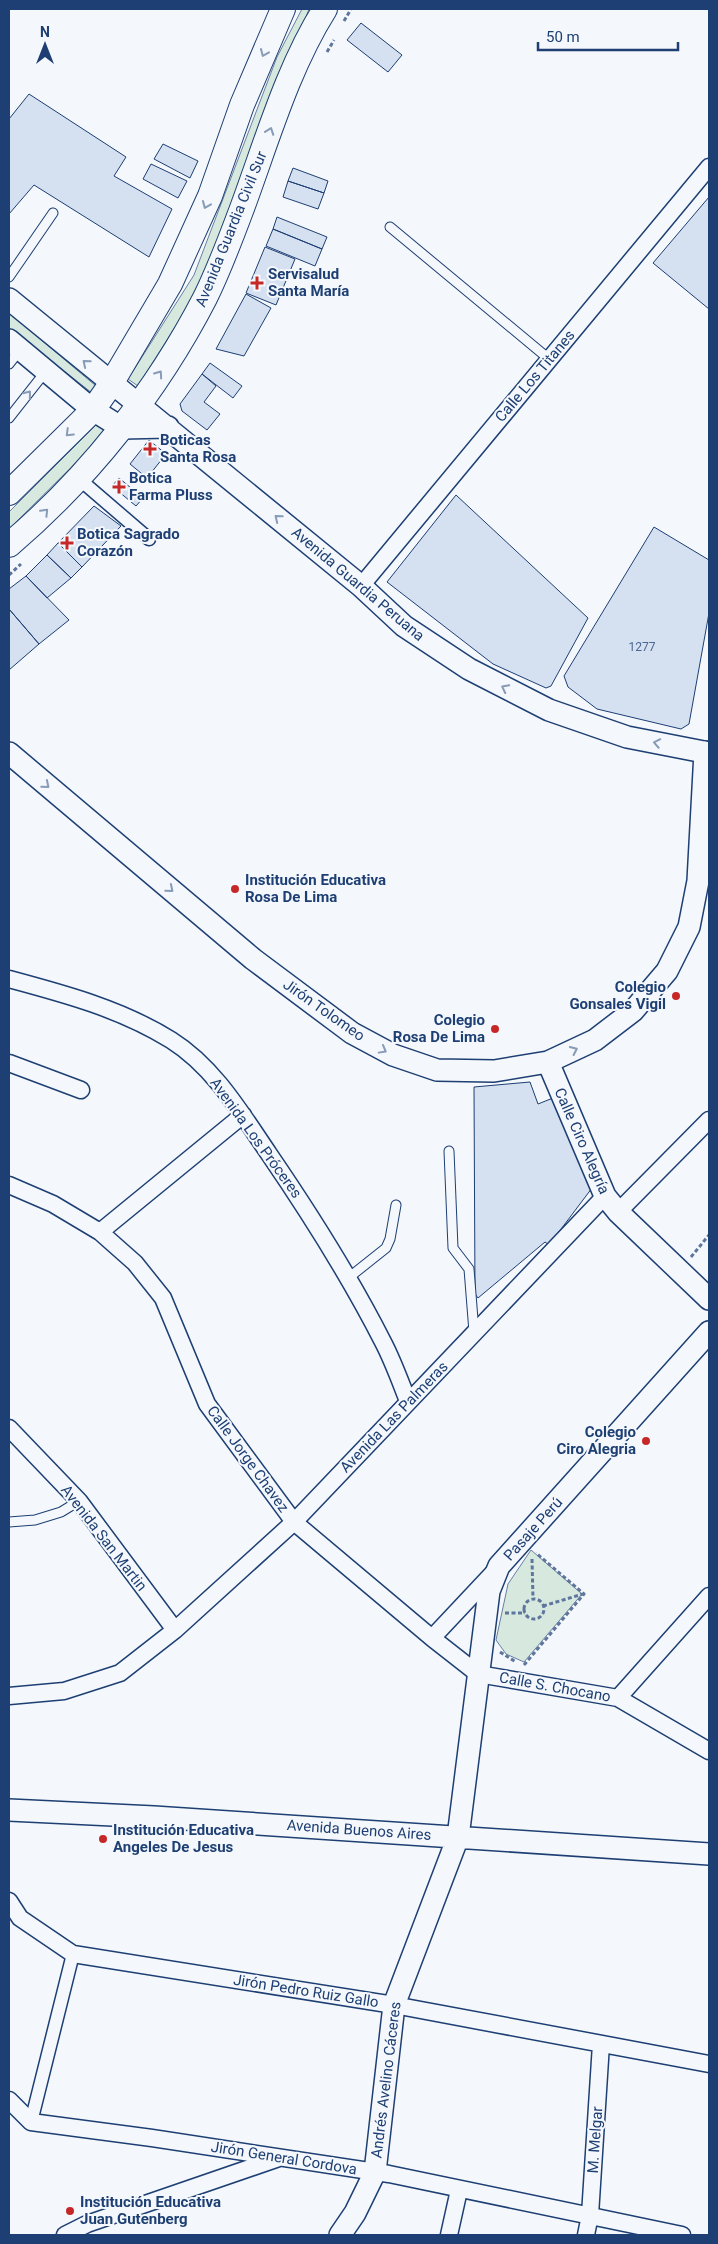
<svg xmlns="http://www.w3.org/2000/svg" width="718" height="2244" font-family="Roboto,sans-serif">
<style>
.green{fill:#d7e8df;stroke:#687fa3}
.building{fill:#d5e0f0;stroke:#1d3f73}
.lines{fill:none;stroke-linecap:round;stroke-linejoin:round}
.service-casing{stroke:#1d3f73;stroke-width:11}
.pedestrian-casing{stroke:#1d3f73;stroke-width:15}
.minor-casing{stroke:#1d3f73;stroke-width:19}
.tertiary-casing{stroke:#1d3f73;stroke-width:24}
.secondary-casing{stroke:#1d3f73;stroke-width:26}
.path{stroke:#5e769c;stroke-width:3;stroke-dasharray:4 2.5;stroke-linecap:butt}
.service{stroke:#f4f7fb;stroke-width:9}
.pedestrian{stroke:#f4f7fb;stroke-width:12}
.minor{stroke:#f4f7fb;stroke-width:16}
.tertiary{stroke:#f4f7fb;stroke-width:21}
.secondary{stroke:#f4f7fb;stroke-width:24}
.oneway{stroke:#889bb7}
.poi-dot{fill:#c62828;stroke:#f4f7fb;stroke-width:2}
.labels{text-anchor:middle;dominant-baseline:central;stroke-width:4;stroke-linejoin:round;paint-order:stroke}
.number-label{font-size:12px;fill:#4b6792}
.street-label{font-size:15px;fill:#1d3f73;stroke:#f4f7fb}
.poi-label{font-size:15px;font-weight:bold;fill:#1d3f73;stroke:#f4f7fb;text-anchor:start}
</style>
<rect width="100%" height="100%" fill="#f4f7fb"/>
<path class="green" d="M 302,9 L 309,9 L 204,281 L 138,386 L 128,379 L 194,275 L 277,57 Z
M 9,313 L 96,386 L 92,393 L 9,328 Z
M 97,424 L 107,432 L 9,529 L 9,512 Z
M 531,1550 L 582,1594 L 524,1662 L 506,1654 L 496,1640 L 508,1584 Z"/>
<path class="building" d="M 361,23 L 402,55 L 388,72 L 347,40 Z
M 29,94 L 126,157 L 114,176 L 172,209 L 149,257 L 34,185 L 9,214 L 9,119 Z
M 163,144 L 198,161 L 190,178 L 154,159 Z
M 151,164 L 187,181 L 178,198 L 143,179 Z
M 293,168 L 328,181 L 324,193 L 288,181 Z
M 288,181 L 324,193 L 318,209 L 283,197 Z
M 709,197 L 709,309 L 653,263 Z
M 277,217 L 327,237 L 322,249 L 273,229 Z
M 273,229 L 322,249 L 315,266 L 266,246 Z
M 265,247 L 295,259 L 276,305 L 246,293 Z
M 246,294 L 271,308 L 244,356 L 216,349 Z
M 210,363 L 242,386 L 233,398 L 202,374 Z
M 202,374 L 216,386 L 204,402 L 220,414 L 207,430 L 182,411 L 180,404 Z
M 149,440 L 166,454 L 147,478 L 130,464 Z
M 119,478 L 143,498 L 136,506 L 112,486 Z
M 456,495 L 588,618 L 551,686 L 546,688 L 493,664 L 387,582 Z
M 94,506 L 121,526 L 82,567 L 58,543 Z
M 654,527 L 709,560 L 709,613 L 689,724 L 681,729 L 597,709 L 568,687 L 564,676 Z
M 58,543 L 82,567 L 71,578 L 47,555 Z
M 47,555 L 71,578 L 47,598 L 26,576 Z
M 26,576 L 69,620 L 39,644 L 9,609 L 9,589 Z
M 9,609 L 39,644 L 9,670 Z
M 530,1082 L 538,1104 L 553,1098 L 592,1188 L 549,1245 L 545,1242 L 478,1298 L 475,1294 L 474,1087 Z"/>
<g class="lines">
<g class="service-casing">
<path id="service" d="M 390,227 L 549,359
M 9,277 L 53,213
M 9,364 L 20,350
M 9,418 L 46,371
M 449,1151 L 453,1248 L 469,1269 L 474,1332
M 347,1279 L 386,1248 L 390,1239 L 396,1205
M 9,1522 L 35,1520 L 61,1512 L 79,1501"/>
</g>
<g class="pedestrian-casing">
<path id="pedestrian" d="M 78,478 L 149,539
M 31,2122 L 73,1954"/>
</g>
<g class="minor-casing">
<path id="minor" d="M 361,586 L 709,167
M 9,979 C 65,994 121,1009 171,1040 C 214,1067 241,1113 269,1154 C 310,1214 350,1277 383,1342 C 393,1361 400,1381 408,1401
M 9,1063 L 81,1090
M 9,1185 L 53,1204 L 100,1232 L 135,1263 L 163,1298 L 207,1404 L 294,1522 L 432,1638 L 478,1674 L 618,1698 L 709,1751
M 618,1212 L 709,1120
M 100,1232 L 243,1115
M 9,1428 L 79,1501 L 175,1630
M 432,1638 L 494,1572
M 9,1696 L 64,1691 L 120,1673 L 175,1630 L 294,1522 L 605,1196
M 618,1698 L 709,1596
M 9,1901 L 20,1918 L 73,1954 L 394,2005 L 709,2064
M 9,2100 L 31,2122 L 152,2138 L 389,2174 L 682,2235
M 65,2235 L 87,2224 L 279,2158
M 449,2235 L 459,2190
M 586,2235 L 590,2215 L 601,2044"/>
</g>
<g class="tertiary-casing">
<path id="tertiary" d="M 9,299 L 361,586 L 404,626 L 469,669 L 549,710 L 627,737 L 709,753
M 9,340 L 93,410 L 122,428 L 168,427
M 9,753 L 253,959 L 352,1033 L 393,1055 L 437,1070 L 494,1071 L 548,1062 L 595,1040 L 633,1011 L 667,971 L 689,927 L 698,881 L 705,752
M 548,1062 L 605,1196 L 618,1212 L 709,1299
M 9,1810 L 154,1817 L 709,1854
M 340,2235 L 355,2213 L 375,2172 L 394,2005 L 458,1837 L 489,1591 L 499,1566 L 709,1332"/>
</g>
<g class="secondary-casing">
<path id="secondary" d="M 9,493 L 93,410 L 111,384 L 170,284 L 210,196 L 242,105 L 283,9
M 9,545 C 89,477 157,391 205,298 C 219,270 230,240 241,211 C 266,144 287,69 325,9"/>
</g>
<path class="path" d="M 344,21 L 351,9
M 327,52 L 334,40
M 9,575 L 21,564
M 691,1257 L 709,1235
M 532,1559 L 533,1599
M524 1609a10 10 0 1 1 20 0a10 10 0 1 1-20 0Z
M 543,1606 L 583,1594
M 505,1613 L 525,1613
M 500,1652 L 516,1662
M 524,1665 L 584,1594 L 536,1553"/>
<use href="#service" class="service"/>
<use href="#pedestrian" class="pedestrian"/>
<use href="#minor" class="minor"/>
<use href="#tertiary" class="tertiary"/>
<use href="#secondary" class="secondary"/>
</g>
<defs><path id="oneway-chevron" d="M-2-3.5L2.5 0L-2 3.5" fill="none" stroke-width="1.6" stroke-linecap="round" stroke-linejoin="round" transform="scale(1.25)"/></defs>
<g class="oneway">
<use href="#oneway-chevron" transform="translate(264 53) rotate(113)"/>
<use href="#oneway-chevron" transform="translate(270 131) rotate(-70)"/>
<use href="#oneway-chevron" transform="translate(206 205) rotate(113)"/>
<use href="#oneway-chevron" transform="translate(86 363) rotate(-140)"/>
<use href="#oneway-chevron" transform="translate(159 374) rotate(-55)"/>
<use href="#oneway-chevron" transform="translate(28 394) rotate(-51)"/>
<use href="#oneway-chevron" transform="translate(69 433) rotate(136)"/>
<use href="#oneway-chevron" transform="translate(45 512) rotate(-46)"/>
<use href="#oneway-chevron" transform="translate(278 518) rotate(-141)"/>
<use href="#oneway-chevron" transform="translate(505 688) rotate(-153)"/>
<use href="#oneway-chevron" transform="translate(657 743) rotate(-169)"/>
<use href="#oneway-chevron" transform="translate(46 785) rotate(40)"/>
<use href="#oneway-chevron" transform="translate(170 889) rotate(40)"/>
<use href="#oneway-chevron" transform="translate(383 1050) rotate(29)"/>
<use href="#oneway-chevron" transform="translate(574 1050) rotate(-25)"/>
</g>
<g class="poi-dot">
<path d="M254.5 275.5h5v5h5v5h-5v5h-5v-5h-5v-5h5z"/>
<path d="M147.5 441.5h5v5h5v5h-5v5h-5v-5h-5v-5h5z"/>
<path d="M116.5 479.5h5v5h5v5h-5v5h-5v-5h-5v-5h5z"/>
<path d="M64.5 535.5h5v5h5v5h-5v5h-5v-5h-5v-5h5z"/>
<circle cx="235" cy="889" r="5"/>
<circle cx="676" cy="996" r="5"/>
<circle cx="495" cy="1029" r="5"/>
<circle cx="646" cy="1441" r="5"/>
<circle cx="103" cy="1839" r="5"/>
<circle cx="70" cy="2211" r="5"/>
</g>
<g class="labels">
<g class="number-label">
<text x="642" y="647">1277</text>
</g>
<g class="street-label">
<text transform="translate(231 229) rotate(-68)">Avenida Guardia Civil Sur</text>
<text transform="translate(535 376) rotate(-50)">Calle Los Titanes</text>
<text transform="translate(358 584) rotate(40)">Avenida Guardia Peruana</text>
<text transform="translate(324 1010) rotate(35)">Jirón Tolomeo</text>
<text transform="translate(256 1138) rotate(54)">Avenida Los Próceres</text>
<text transform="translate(582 1141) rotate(66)">Calle Ciro Alegría</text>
<text transform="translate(394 1417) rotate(-46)">Avenida Las Palmeras</text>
<text transform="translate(248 1459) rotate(54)">Calle Jorge Chavez</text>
<text transform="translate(533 1529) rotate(-48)">Pasaje Perú</text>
<text transform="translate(104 1538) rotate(52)">Avenida San Martin</text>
<text transform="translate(555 1687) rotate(10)">Calle S. Chocano</text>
<text transform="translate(359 1830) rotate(4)">Avenida Buenos Aires</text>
<text transform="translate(306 1991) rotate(9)">Jirón Pedro Ruiz Gallo</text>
<text transform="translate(386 2080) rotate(-83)">Andrés Avelino Cáceres</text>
<text transform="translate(595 2140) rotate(-86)">M. Melgar</text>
<text transform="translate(284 2158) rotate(9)">Jirón General Cordova</text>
</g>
<g class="poi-label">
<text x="268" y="274">Servisalud<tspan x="268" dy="17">Santa María</tspan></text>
<text x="160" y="440">Boticas<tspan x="160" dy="17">Santa Rosa</tspan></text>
<text x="129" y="478">Botica<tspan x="129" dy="17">Farma Pluss</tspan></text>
<text x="77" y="534">Botica Sagrado<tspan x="77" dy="17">Corazón</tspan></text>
<text x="245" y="880">Institución Educativa<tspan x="245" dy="17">Rosa De Lima</tspan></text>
<text x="666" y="987" text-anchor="end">Colegio<tspan x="666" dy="17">Gonsales Vigil</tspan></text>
<text x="485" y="1020" text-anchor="end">Colegio<tspan x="485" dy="17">Rosa De Lima</tspan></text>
<text x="636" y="1432" text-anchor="end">Colegio<tspan x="636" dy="17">Ciro Alegria</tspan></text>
<text x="113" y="1830">Institución Educativa<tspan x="113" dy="17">Angeles De Jesus</tspan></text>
<text x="80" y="2202">Institución Educativa<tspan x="80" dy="17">Juan Gutenberg</tspan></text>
</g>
</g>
<rect width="718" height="2244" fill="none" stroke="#1d3f73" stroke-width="20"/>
<g transform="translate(45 45)" stroke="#f4f7fb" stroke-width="4" paint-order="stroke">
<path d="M0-4L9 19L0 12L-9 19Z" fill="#1d3f73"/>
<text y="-8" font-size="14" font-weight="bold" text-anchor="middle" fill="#1d3f73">N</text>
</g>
<path d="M538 42v8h140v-8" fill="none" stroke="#1d3f73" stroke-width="2.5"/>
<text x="546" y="42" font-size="15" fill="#1d3f73" stroke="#f4f7fb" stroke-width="4" paint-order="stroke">50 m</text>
</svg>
